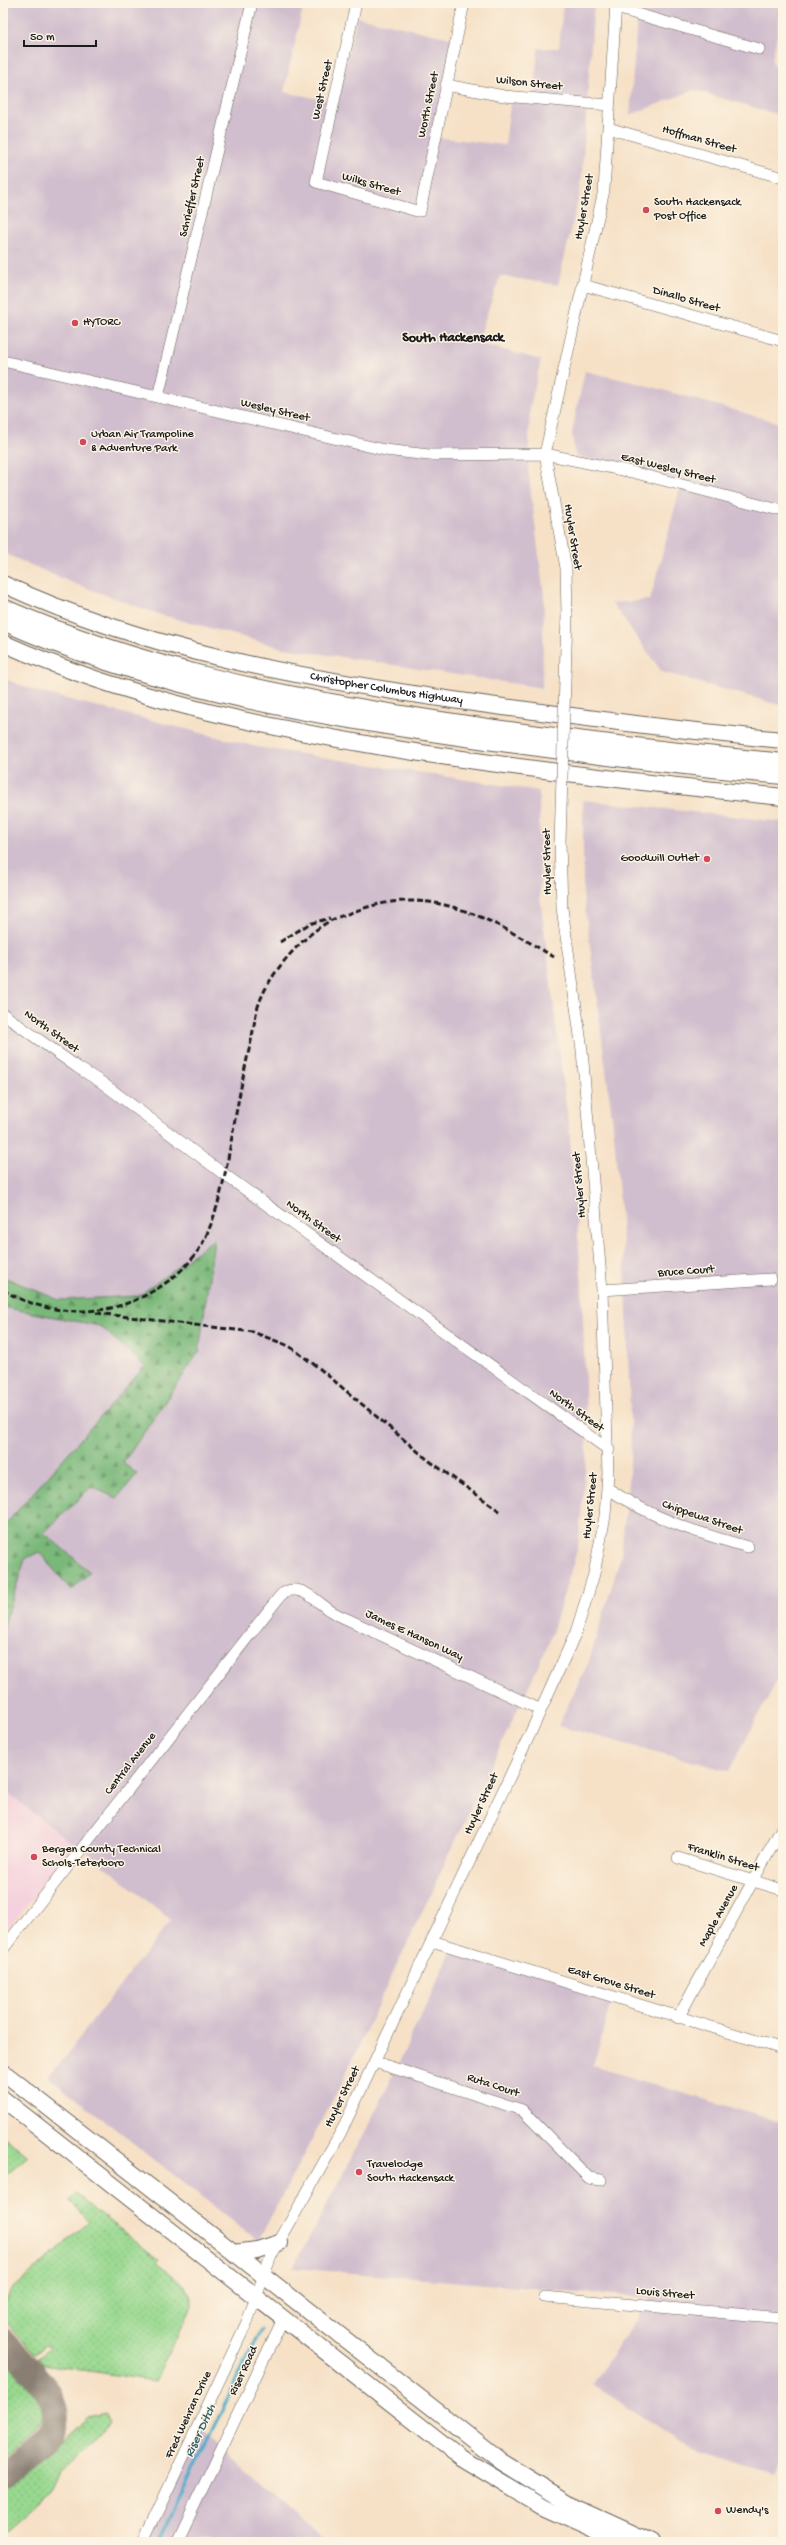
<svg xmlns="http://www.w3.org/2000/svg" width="786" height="2545" font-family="'Gochi Hand',sans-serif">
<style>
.built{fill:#f4cfdd}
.industrial{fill:#d0bdcd}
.grass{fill:url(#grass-dots);stroke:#5a7a56}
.forest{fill:url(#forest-firs);stroke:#4b6a4b}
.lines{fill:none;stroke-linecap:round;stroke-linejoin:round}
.stream{stroke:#48adc7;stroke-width:3}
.taxiway{stroke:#897e72;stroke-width:26}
.minor-casing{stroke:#686158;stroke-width:12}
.highway-casing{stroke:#686158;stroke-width:18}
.minor{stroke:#fff;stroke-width:11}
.highway{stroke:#fff;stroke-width:16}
.rail{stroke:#1c1c1c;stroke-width:3;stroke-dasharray:6 3;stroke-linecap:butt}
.minor-bridge-casing{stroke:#686158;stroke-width:12;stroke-linecap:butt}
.minor-bridge{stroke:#fff;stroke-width:11}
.poi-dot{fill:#d1495b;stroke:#fcf5e5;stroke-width:1.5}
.labels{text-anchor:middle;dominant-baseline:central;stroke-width:3;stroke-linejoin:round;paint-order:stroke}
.street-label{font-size:12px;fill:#1c1c1c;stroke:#fcf5e5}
.poi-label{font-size:12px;fill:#1c1c1c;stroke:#fcf5e5;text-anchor:start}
.water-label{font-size:13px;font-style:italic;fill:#305d69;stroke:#fcf5e5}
.quarter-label{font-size:14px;font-weight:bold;fill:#1c1c1c;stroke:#fcf5e5}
</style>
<defs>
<pattern id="grass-dots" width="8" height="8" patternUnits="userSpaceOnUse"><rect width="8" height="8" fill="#98d88f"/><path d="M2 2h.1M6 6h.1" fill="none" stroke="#82b97b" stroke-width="1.8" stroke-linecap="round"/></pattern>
<pattern id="forest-firs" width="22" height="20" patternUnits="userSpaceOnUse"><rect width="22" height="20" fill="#7ab87a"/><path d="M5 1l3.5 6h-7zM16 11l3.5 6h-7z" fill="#639563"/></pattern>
</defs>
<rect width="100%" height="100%" fill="#fcf5e5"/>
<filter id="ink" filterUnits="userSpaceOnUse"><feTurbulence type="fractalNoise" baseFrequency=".025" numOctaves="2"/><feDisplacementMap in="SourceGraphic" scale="8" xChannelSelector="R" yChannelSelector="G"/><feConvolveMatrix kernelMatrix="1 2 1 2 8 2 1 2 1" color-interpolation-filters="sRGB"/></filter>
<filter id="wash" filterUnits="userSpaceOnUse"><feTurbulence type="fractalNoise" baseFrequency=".012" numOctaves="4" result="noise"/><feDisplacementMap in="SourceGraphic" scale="16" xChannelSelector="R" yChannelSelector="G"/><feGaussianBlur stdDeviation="0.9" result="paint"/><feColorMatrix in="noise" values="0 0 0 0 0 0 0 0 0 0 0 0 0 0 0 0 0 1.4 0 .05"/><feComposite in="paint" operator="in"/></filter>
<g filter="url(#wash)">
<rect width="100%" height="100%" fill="#f6e1c7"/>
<path class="built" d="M 3,1789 L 74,1844 L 62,1864 L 3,1934 Z"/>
<path class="industrial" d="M 3,3 L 304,3 L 284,92 L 336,102 L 357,17 L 459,40 L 435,137 L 505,145 L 511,97 L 534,99 L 538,48 L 559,48 L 563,3 L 594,3 L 581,187 L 558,285 L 500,276 L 477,343 L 541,360 L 530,407 L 528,468 L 544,596 L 542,688 L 283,648 L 155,613 L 70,582 L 3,553 Z
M 638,3 L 783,3 L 772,61 L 783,81 L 783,116 L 694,90 L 630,115 Z
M 585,371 L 645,385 L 783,424 L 783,706 L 662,672 L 612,603 L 650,600 L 681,485 L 575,456 L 572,432 Z
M 3,678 L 39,692 L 257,747 L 539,791 L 540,897 L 570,1137 L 582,1286 L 587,1451 L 578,1547 L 549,1643 L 337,2092 L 258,2241 L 49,2077 L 171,1920 L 82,1848 L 68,1840 L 3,1789 Z
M 583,800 L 783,822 L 783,1669 L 729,1771 L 558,1726 L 589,1661 L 621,1556 L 631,1452 L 626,1284 L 614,1133 L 583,892 Z
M 453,1948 L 614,1994 L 593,2066 L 783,2123 L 783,2453 L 776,2475 L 693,2450 L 592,2384 L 651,2298 L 293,2268 L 376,2111 Z
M 202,2429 L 323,2542 L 147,2542 Z"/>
<path class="grass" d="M 3,2136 L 28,2156 L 3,2178 Z
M 76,2194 L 159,2260 L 156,2263 C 171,2275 193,2286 192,2307 L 155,2381 L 43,2364 L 38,2358 L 50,2349 L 46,2345 L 35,2354 L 3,2319 L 3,2303 L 13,2289 L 89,2222 L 70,2200 Z
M 3,2360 C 16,2374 54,2402 39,2424 C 31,2437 14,2448 3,2458 Z
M 105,2413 L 110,2423 L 107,2427 L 61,2469 L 52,2490 L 3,2534 L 3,2493 L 88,2417 Z"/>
<path class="forest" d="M 214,1239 L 199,1352 L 123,1463 L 137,1474 L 117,1498 L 91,1487 L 44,1533 L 90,1572 L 71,1590 L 39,1552 L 25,1559 L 3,1629 L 3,1527 L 145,1366 L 100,1326 L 3,1307 L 3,1277 L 59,1300 L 139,1296 Z"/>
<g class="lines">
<path class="stream" d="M 159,2542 L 261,2329"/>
<path class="taxiway" d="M 3,2341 C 24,2365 76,2405 47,2438 C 34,2452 17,2465 3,2477"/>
</g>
</g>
<g filter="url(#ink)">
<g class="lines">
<g class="minor-casing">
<path id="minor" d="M 356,3 L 316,182 L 417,211 L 420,211 L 464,3
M 616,8 L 759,49
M 446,85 L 504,96 L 609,105
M 608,128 L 783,178
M 583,285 L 783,341
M 3,361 L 385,450 L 429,455 L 545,454 L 632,472 L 783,511
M 158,397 L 252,3
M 567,615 L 566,568 L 545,454 L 604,190 L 616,3
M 3,1014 L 77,1067 L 101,1082 L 225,1175 L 609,1450
M 602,1290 L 771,1279
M 607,1488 C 651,1518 697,1533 748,1547
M 678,1858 L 783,1890
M 432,1941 L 783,2049
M 3,1949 L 280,1596 C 297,1580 314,1599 329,1610 C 335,1614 342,1617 349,1620 L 541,1710
M 678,2018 L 783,1826
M 375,2062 L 522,2110 L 589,2178 L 601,2180
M 544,2297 L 783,2318
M 143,2542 L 247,2322 L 271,2256 L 341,2132 L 530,1734 L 576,1632 L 594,1574 L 605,1516 L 608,1473 L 602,1290 L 582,1050 L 562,908 L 560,842
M 177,2542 L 283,2319"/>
</g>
<g class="highway-casing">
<g id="highway">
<path id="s1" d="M 3,584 C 148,651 304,679 460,701 C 567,716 675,730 783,740"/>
<path d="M 3,607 C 137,666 277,695 421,717 C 541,736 662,750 783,762"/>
<path d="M 3,622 C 146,686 298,714 452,736 C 562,752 673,766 783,776"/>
<path d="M 3,643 C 126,698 257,726 389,748 C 520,769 651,784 783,797"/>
<path d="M 3,2072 L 502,2462 L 577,2508 L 651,2542"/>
<path d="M 3,2099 L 460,2457 L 545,2508 L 620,2542"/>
<path d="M 234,2253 L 257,2250 L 279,2243"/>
</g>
</g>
<use href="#minor" class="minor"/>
<use href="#highway" class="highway"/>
<path class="rail" d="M 280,942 L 309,924 L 330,918
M 3,1290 C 36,1310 77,1316 115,1307 C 147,1299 184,1275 201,1246 C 220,1211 226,1169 233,1131 C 238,1101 244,1071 251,1041 C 254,1028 255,1013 260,1001 C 270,973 303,935 330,921 C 337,917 345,915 353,912 C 430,882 489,918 554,957
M 96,1313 L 253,1332 L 289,1346 L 319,1368 L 428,1460 L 501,1512"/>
<g class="minor-bridge-casing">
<path id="minor-bridge" d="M 560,842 L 567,615"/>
</g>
<use href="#minor-bridge" class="minor-bridge"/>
</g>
</g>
<g class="poi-dot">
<circle cx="646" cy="210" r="4"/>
<circle cx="75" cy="323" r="4"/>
<circle cx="83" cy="442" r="4"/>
<circle cx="707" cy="859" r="4"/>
<circle cx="34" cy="1857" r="4"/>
<circle cx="359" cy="2172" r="4"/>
<circle cx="718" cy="2511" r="4"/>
</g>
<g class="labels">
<g class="street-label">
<text transform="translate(529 84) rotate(6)">Wilson Street</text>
<text transform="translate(323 90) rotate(-77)">West Street</text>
<text transform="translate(429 105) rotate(-78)">Worth Street</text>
<text transform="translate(699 140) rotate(16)">Hoffman Street</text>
<text transform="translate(371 185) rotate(16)">Wilks Street</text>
<text transform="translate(193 197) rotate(-77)">Schrieffer Street</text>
<text transform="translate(585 207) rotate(-80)">Huyler Street</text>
<text transform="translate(686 300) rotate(16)">Dinallo Street</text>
<text transform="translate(275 411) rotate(13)">Wesley Street</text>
<text transform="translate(668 469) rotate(14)">East Wesley Street</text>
<text transform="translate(572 537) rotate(81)">Huyler Street</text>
<text stroke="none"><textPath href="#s1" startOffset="399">Christopher Columbus Highway</textPath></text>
<text transform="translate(548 862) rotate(-91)">Huyler Street</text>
<text transform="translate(51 1032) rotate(36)">North Street</text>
<text transform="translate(580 1185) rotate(-95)">Huyler Street</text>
<text transform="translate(313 1222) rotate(36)">North Street</text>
<text transform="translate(686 1272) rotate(-4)">Bruce Court</text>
<text transform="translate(576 1411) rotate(36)">North Street</text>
<text transform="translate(591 1506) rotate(-84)">Huyler Street</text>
<text transform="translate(702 1518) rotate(19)">Chippewa Street</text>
<text transform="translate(414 1636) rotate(25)">James E Hanson Way</text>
<text transform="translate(131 1764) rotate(-52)">Central Avenue</text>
<text transform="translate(482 1804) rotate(-65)">Huyler Street</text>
<text transform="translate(723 1858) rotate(17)">Franklin Street</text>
<text transform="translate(719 1916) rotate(-61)">Maple Avenue</text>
<text transform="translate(611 1983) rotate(17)">East Grove Street</text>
<text transform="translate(493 2086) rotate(18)">Ruta Court</text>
<text transform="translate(343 2097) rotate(-64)">Huyler Street</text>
<text transform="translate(665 2294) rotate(5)">Louis Street</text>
<text transform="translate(244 2371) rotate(-65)">Riser Road</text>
<text transform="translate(189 2415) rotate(-65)">Fred Wehran Drive</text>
</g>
<g class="poi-label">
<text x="654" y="203">South Hackensack<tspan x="654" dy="14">Post Office</tspan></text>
<text x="83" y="323">HYTORC</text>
<text x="91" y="435">Urban Air Trampoline<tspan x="91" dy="14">&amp; Adventure Park</tspan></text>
<text x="699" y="859" text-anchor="end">Goodwill Outlet</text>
<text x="42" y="1850">Bergen County Technical<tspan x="42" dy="14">Schols-Teterboro</tspan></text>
<text x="367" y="2165">Travelodge<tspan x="367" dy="14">South Hackensack</tspan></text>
<text x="726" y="2511">Wendy's</text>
</g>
<g class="water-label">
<text transform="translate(201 2431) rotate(-65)">Riser Ditch</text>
</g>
<g class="quarter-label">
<text x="453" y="338">South Hackensack</text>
</g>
</g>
<rect width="786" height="2545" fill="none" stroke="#fcf5e5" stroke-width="16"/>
<path d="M24 40v6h72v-6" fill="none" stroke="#1c1c1c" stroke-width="2"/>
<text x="30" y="40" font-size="12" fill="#1c1c1c" stroke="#fcf5e5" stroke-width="3" paint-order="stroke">50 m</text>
</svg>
